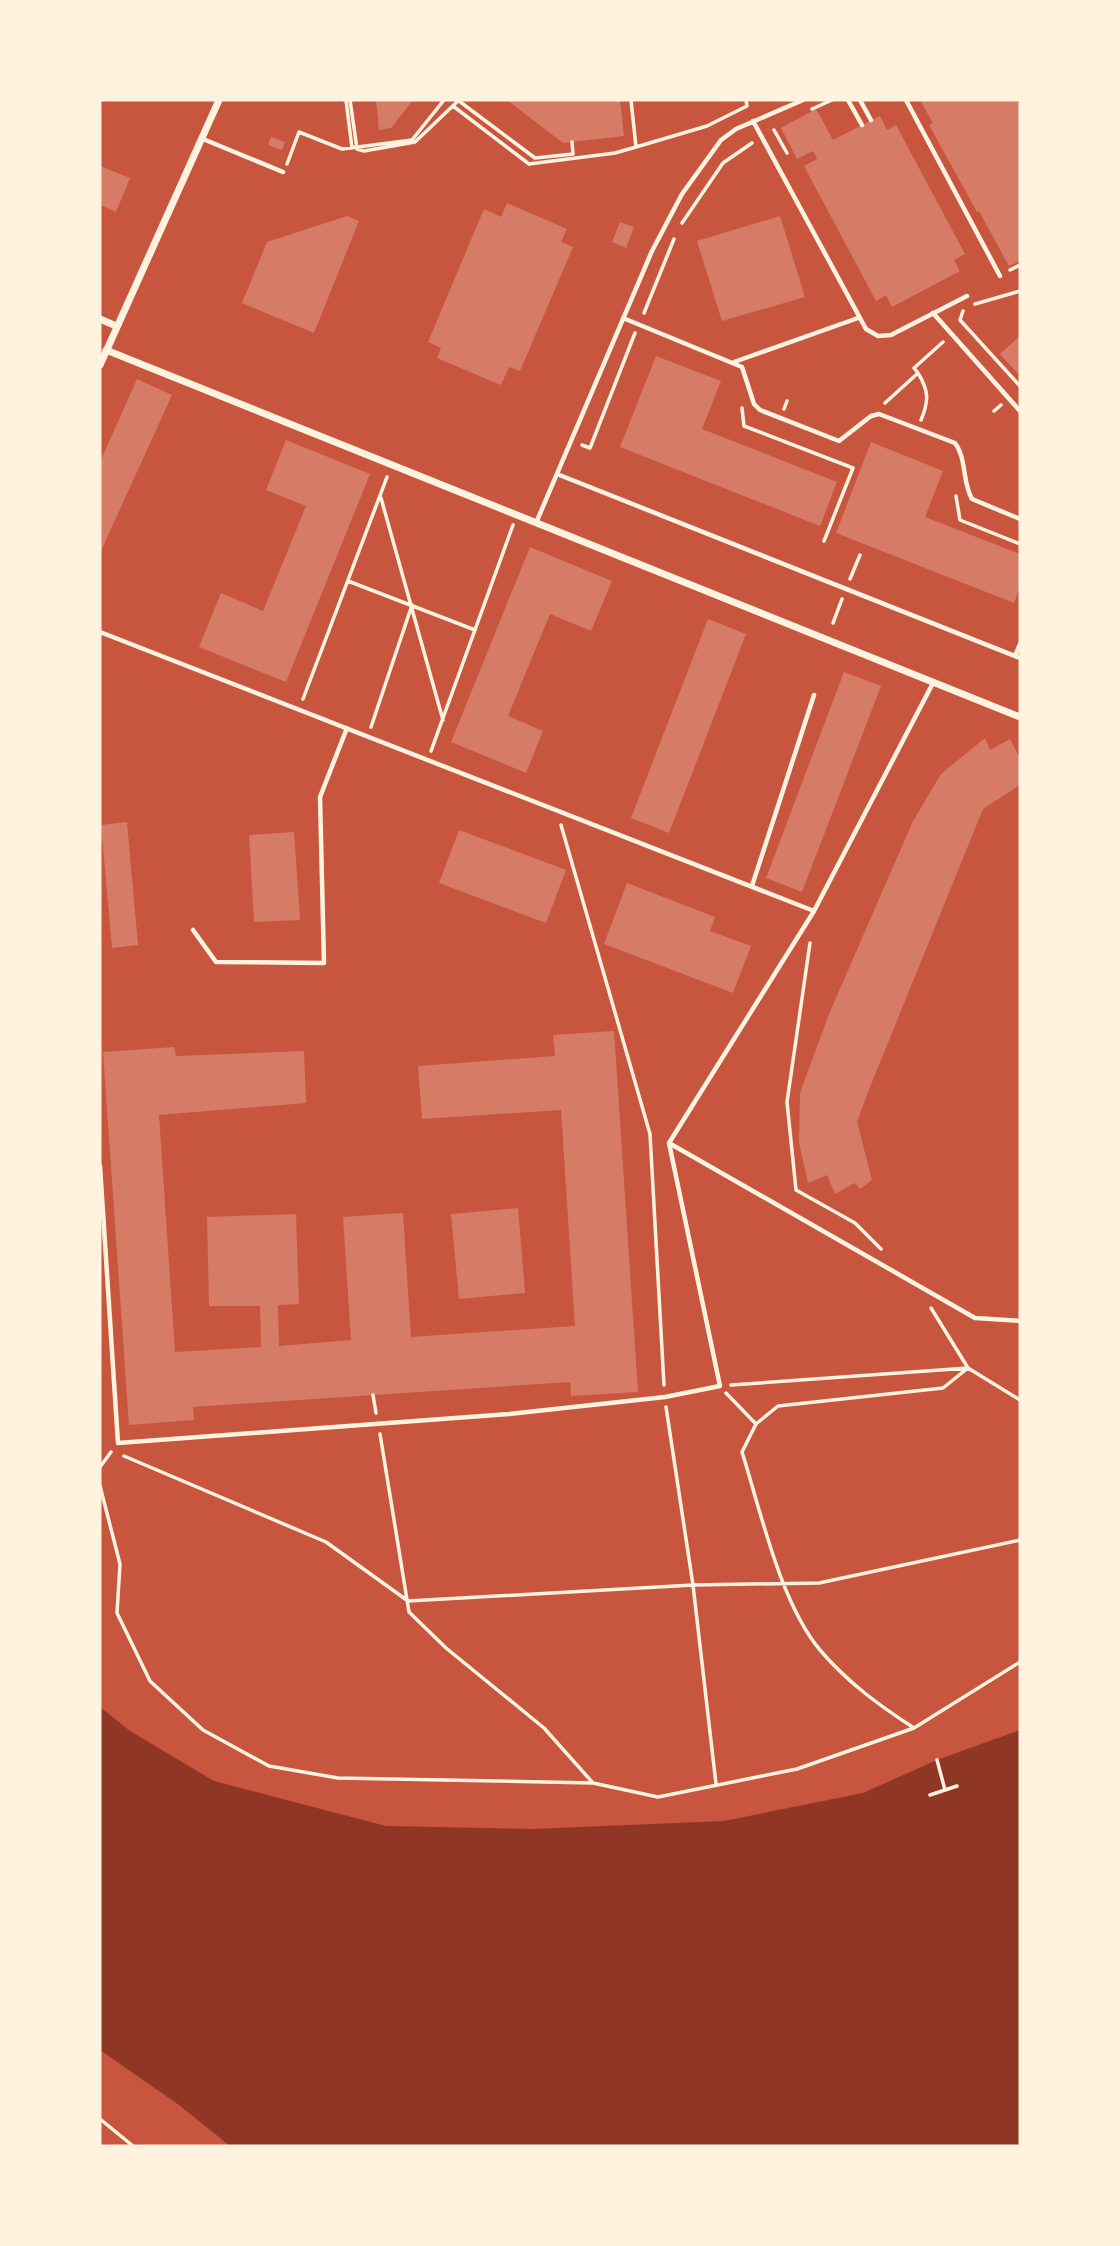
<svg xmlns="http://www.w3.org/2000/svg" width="1120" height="2246" font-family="'Work Sans',sans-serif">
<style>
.water{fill:#8f3625}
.building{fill:#d67c66}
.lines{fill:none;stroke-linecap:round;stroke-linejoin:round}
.path{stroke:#fff3e0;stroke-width:3.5}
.service{stroke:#fff3e0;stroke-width:4.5}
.minor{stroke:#fff3e0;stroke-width:7}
</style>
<rect width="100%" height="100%" fill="#c8553d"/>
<path class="water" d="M 100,1707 L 130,1731 L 214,1781 L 386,1826 L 532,1829 L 724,1821 L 863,1793 L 937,1760 L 1020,1730 L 1020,2146 L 230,2146 L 179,2105 L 100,2050 Z"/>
<path class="building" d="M 376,100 L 413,100 L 391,128 L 379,130 Z
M 507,100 L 620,100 L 624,136 L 563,143 Z
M 926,100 L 1020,100 L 1020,261 L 1009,266 L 979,211 L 977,212 L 929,125 L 933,123 L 921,102 Z
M 816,109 L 833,140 L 880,116 L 887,130 L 896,125 L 965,254 L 954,260 L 960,271 L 892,307 L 886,295 L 876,301 L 804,166 L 817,159 L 813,151 L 797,159 L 781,128 Z
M 271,137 L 285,142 L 282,150 L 268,145 Z
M 100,166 L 130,178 L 116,212 L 100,205 Z
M 507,203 L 567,229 L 561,242 L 573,247 L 520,371 L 509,367 L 501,385 L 437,358 L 441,348 L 428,342 L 484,209 L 501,217 Z
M 347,216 L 359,221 L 314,333 L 242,303 L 267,242 Z
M 780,216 L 805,297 L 722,321 L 697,241 Z
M 620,222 L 634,227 L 626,248 L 612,242 Z
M 1020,336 L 1020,376 L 1000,354 Z
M 656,356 L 721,381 L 702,429 L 837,482 L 820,526 L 620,447 Z
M 137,379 L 172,395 L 100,553 L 100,462 Z
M 286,440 L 370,474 L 286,682 L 199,647 L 221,593 L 263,611 L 306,506 L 266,490 Z
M 871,442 L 943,471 L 925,517 L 1020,554 L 1020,587 L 1014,603 L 836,533 Z
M 530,547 L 612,581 L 591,631 L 550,614 L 508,716 L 543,731 L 526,773 L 451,742 Z
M 708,619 L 746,634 L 669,833 L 631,818 Z
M 844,672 L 881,686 L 802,892 L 766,878 Z
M 985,738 L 990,750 L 1010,739 L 1020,758 L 1020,785 L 983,809 L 870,1087 L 857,1122 L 872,1180 L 860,1189 L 855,1183 L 835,1194 L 827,1175 L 808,1183 L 799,1143 L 800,1093 L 829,1014 L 913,821 L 941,774 Z
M 127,822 L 138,945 L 112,948 L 101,825 Z
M 459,830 L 566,870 L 546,923 L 439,883 Z
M 294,832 L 300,920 L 254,922 L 249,835 Z
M 627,883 L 715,917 L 710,931 L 751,946 L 733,993 L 604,944 Z
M 614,1031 L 638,1392 L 571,1396 L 570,1382 L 193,1407 L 194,1420 L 129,1425 L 103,1052 L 174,1047 L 176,1056 L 304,1051 L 306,1103 L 159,1115 L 175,1352 L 261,1347 L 260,1306 L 209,1306 L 207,1217 L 296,1214 L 299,1304 L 278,1305 L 279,1346 L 351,1340 L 343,1217 L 403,1213 L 411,1337 L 575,1326 L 561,1110 L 422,1119 L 418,1066 L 555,1056 L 553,1035 Z
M 518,1208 L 525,1293 L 459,1299 L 451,1214 Z"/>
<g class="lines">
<path class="path" d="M 346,100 L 352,148
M 350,100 L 357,149 L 364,151 L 415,142 L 459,100
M 459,101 L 535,158 L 573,154 L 572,142
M 453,106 L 529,164 L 615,153 L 636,147 L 631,100
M 812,109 L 832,100
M 774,130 L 787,153
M 636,147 L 707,126 L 747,106 L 746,100
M 287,164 L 299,132 L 342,149 L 412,140 L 444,100
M 682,223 L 723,163 L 752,143
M 1010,270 L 1020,265
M 975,304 L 1020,291
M 963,311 L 960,320 L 1020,386
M 644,313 L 674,239
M 918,373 C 929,391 929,401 921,420
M 885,403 L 918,373 L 914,368 L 943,342
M 742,408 L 744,426 L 853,468 L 824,541
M 784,409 L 787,401
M 994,411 L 1001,405
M 582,445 L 590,448 L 635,333
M 956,496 L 960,520 L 1020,544
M 381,498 L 443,720
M 850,579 L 860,555
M 348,581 L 475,630
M 833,623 L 842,599
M 303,699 L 387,477
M 371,727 L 412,605
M 431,751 L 513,525
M 561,825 L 650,1134 L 664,1385
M 810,943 L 787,1102 L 796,1190 L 855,1223 L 881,1249
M 731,1385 L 968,1368 L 1020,1400
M 726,1393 L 756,1424
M 373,1395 L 376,1413
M 666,1407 L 693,1585 L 716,1784
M 380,1434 L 409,1612 L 446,1648 L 544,1728 L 593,1783
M 124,1456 L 326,1542 L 408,1601 L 693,1585 L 819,1583 L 1020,1540
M 100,1467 L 111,1452
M 100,1486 L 120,1564 L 117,1613 L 150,1681 L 203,1730 L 269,1766 L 338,1778 L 593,1783 L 658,1797 L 797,1769 L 914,1728 L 1020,1662
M 914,1728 C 880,1706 847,1682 820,1650 C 780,1602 761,1512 742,1452 L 756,1424 L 778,1406 L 943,1388 L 968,1368 L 931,1308
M 937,1760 L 945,1790
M 930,1795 L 957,1786
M 100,2119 L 133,2146"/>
<path class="service" d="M 848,100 L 862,125
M 860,100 L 871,120
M 906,100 L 1000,276
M 753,121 L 866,329 L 878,336 L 891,335 L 967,296
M 203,139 L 283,172
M 933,313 L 1020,411
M 623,318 L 742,367 L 754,404 L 760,410 L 839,441 L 871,416 L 879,414 L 955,443 C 967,459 962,482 972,499 L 1020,519
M 734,362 L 858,318
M 557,474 L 1020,658
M 536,523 L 652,251 L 682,194 L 721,140 L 736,129 L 803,100
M 100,632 L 814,911
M 1015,656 L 1020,644
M 933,683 L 814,911 L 669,1143 L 975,1318 L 1020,1321
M 752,886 L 814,695
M 193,930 L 216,962 L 324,963 L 320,797 L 347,728
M 100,1166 L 118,1443 L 509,1414 L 665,1397 L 720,1386 L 669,1143"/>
<path class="minor" d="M 100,319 L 116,326
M 106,350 L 1020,717
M 100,365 L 219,100"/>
</g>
<rect width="1120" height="2246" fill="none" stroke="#fff3e0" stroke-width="203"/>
</svg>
